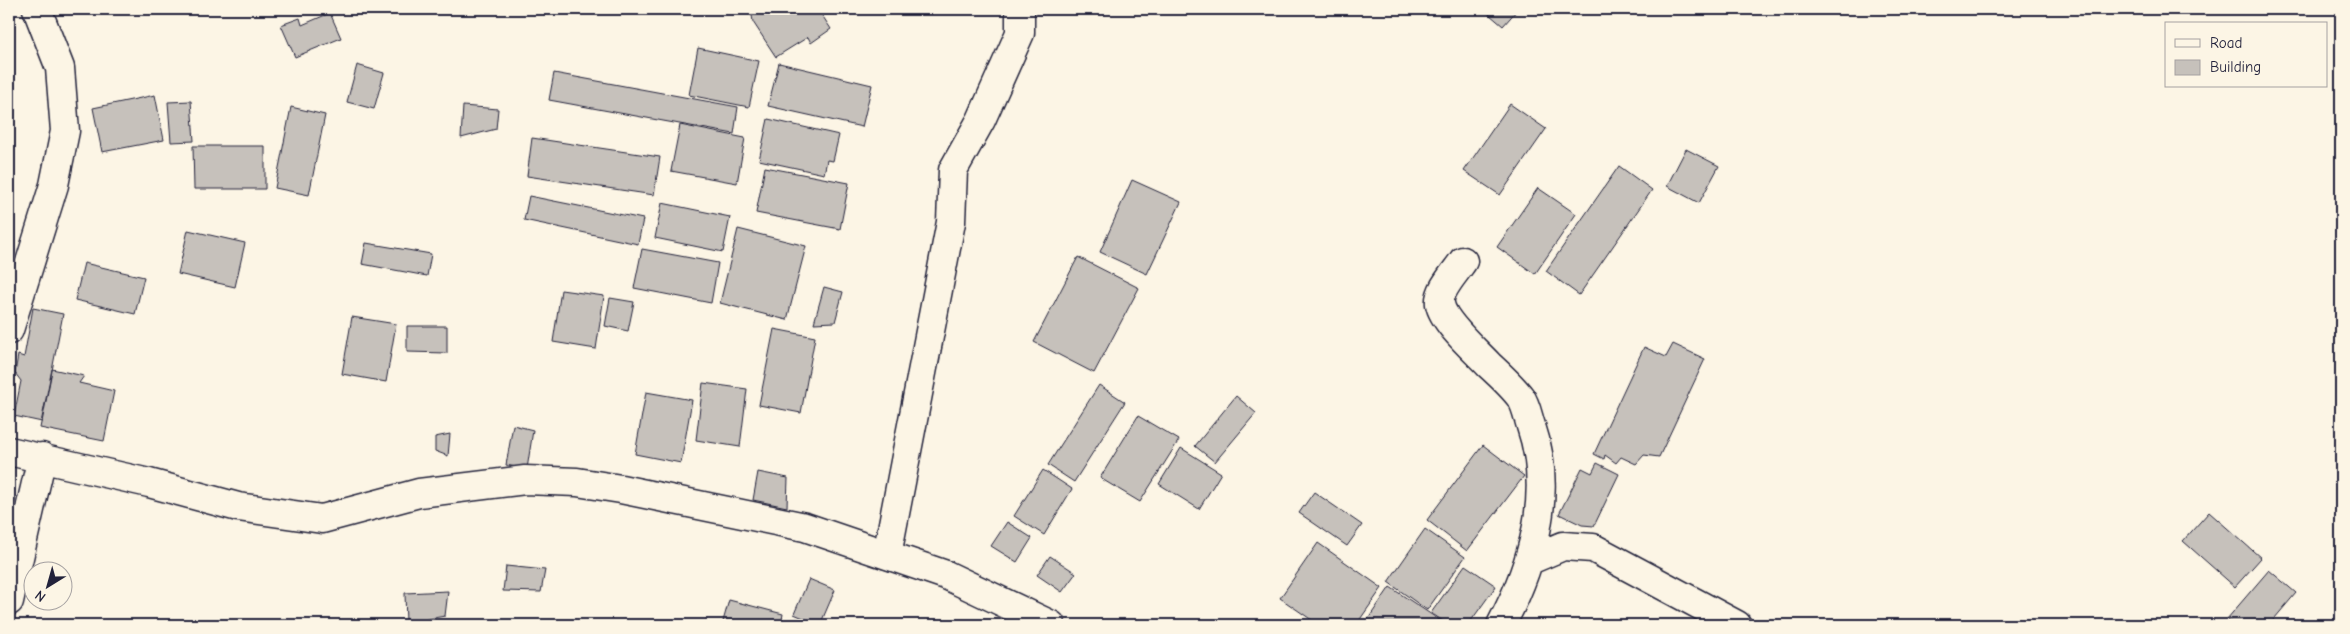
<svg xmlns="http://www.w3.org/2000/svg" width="2350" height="634" font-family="'Comic Neue',sans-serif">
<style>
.building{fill:#c6c1bb;stroke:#22223b}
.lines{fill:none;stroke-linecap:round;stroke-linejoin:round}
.minor-casing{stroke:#22223b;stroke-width:31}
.minor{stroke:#fcf5e5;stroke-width:28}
</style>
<rect width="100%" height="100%" fill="#fcf5e5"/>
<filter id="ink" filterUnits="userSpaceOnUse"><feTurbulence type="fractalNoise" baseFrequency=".02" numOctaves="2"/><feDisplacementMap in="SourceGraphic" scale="10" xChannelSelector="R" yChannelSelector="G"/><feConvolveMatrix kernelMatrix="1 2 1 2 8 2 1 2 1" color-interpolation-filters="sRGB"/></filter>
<g filter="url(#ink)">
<path class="building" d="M 751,9 L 818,9 L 831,29 L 811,43 L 808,37 L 776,57 L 753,22 Z
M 1483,9 L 1518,9 L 1503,26 Z
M 330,13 L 341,38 L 295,57 L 281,25 L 300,18 L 302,25 Z
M 698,48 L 759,61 L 749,107 L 689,95 Z
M 779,63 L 872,85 L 862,127 L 768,106 Z
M 357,65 L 384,73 L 374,109 L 347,102 Z
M 554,73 L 738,107 L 734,134 L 549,100 Z
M 155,95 L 164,140 L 102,152 L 93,108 Z
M 191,101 L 194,141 L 171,142 L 168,102 Z
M 1510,104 L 1546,129 L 1500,195 L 1464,171 Z
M 463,106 L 498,109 L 496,129 L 461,138 Z
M 291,107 L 325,115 L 309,195 L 275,188 Z
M 768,119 L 839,135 L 833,161 L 827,160 L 824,174 L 759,160 Z
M 680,125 L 745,138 L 737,183 L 671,171 Z
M 532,138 L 660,157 L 654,195 L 527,176 Z
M 193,146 L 265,146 L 265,189 L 194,189 Z
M 1686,149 L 1719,166 L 1699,203 L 1667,186 Z
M 1619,166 L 1652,190 L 1579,295 L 1546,271 Z
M 765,167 L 849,183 L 840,229 L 756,213 Z
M 1132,180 L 1181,202 L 1147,274 L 1100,252 Z
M 1538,188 L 1576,214 L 1535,274 L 1497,247 Z
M 529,196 L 643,219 L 638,244 L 524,220 Z
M 662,203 L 730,217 L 723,252 L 655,238 Z
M 738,229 L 806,246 L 787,320 L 720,303 Z
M 188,230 L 245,243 L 235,287 L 178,274 Z
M 366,243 L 431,254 L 427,276 L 362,264 Z
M 642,249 L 718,263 L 711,303 L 634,288 Z
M 1078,257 L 1139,288 L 1094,373 L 1034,342 Z
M 84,263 L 144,277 L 135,314 L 75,300 Z
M 824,287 L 843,292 L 835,322 L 814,323 Z
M 561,290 L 604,296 L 596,349 L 553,342 Z
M 610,298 L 634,302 L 628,331 L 605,326 Z
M 33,308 L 63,314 L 42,422 L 14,416 L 21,381 L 15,373 L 18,355 L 24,357 Z
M 352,317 L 396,324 L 386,382 L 342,374 Z
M 407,326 L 447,326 L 447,353 L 407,352 Z
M 774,329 L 815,337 L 801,413 L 759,405 Z
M 1673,344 L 1705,359 L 1659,457 L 1644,455 L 1636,464 L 1621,457 L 1616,463 L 1605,455 L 1604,459 L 1594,454 L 1644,347 L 1666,357 Z
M 52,369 L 84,376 L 79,383 L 114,391 L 104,441 L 40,428 Z
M 703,383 L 747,389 L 740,447 L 696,440 Z
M 1099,385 L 1125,402 L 1074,482 L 1048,465 Z
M 646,392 L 692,400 L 681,463 L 635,454 Z
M 1236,396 L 1256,413 L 1215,462 L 1195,446 Z
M 1138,416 L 1179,440 L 1140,502 L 1100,478 Z
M 513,425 L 533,430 L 527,469 L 506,465 Z
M 450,434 L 448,456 L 435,451 L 435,437 Z
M 1483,445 L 1524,476 L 1467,551 L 1427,520 Z
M 1181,448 L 1221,473 L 1199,509 L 1159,484 Z
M 1597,463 L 1619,474 L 1594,526 L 1582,525 L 1559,514 L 1582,468 L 1592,473 Z
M 1043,470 L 1072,489 L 1044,535 L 1014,516 Z
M 758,472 L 788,478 L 787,507 L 753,500 Z
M 1314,492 L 1362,525 L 1347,546 L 1299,513 Z
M 2209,512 L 2261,558 L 2235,587 L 2183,541 Z
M 1007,522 L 1032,538 L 1017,562 L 991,546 Z
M 1425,529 L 1465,557 L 1427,610 L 1388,582 Z
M 1318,543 L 1382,588 L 1356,625 L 1319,625 L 1280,598 Z
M 1050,556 L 1076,573 L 1062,592 L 1037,575 Z
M 1465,565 L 1496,586 L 1468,625 L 1449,625 L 1431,613 Z
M 506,566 L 545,570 L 541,592 L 503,591 Z
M 2269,570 L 2296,593 L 2269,625 L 2234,625 L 2227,619 Z
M 809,579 L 835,590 L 820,625 L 794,614 Z
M 1390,587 L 1447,625 L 1364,625 Z
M 448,591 L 445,616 L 406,623 L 405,593 Z
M 729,600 L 783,614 L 781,625 L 722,625 Z"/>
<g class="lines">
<g class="minor-casing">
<path id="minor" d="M 1463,261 C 1456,272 1438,290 1440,304 C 1443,322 1476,351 1489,365 C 1500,375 1512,386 1521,398 C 1526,405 1528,417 1531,426 C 1554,493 1533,565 1501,625
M 9,330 L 54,185 L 65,131 L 60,68 L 37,9
M 9,451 L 149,483 L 238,507 L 322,519 L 419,493 L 525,480 L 577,482 L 621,489 L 805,527 L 946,575 L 1051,625
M 887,555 L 951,222 L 953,170 L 981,120 L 1020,33 L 1020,9
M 1530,560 L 1563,546 L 1593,548 L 1737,625
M 9,601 L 42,457"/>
</g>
<use href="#minor" class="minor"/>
</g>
</g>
<rect width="2350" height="634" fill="none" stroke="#fcf5e5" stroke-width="30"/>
<rect x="15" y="15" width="2320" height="604" fill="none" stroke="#22223b" stroke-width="2" filter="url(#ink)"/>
<rect x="2165" y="22" width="162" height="65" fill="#fcf5e5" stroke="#a5a1a1"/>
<rect x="2175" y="39" width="25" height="8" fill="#fcf5e5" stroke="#a5a1a1"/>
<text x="2210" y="48" font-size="15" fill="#22223b">Road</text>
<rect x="2175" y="60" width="25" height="15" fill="#c6c1bb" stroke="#a5a1a1"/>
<text x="2210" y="72" font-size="15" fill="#22223b">Building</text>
<g transform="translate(48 586) rotate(217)"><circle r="24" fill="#fcf5e5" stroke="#a5a1a1"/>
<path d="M0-4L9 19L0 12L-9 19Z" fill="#22223b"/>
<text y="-8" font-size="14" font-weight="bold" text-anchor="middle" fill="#22223b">N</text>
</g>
</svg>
